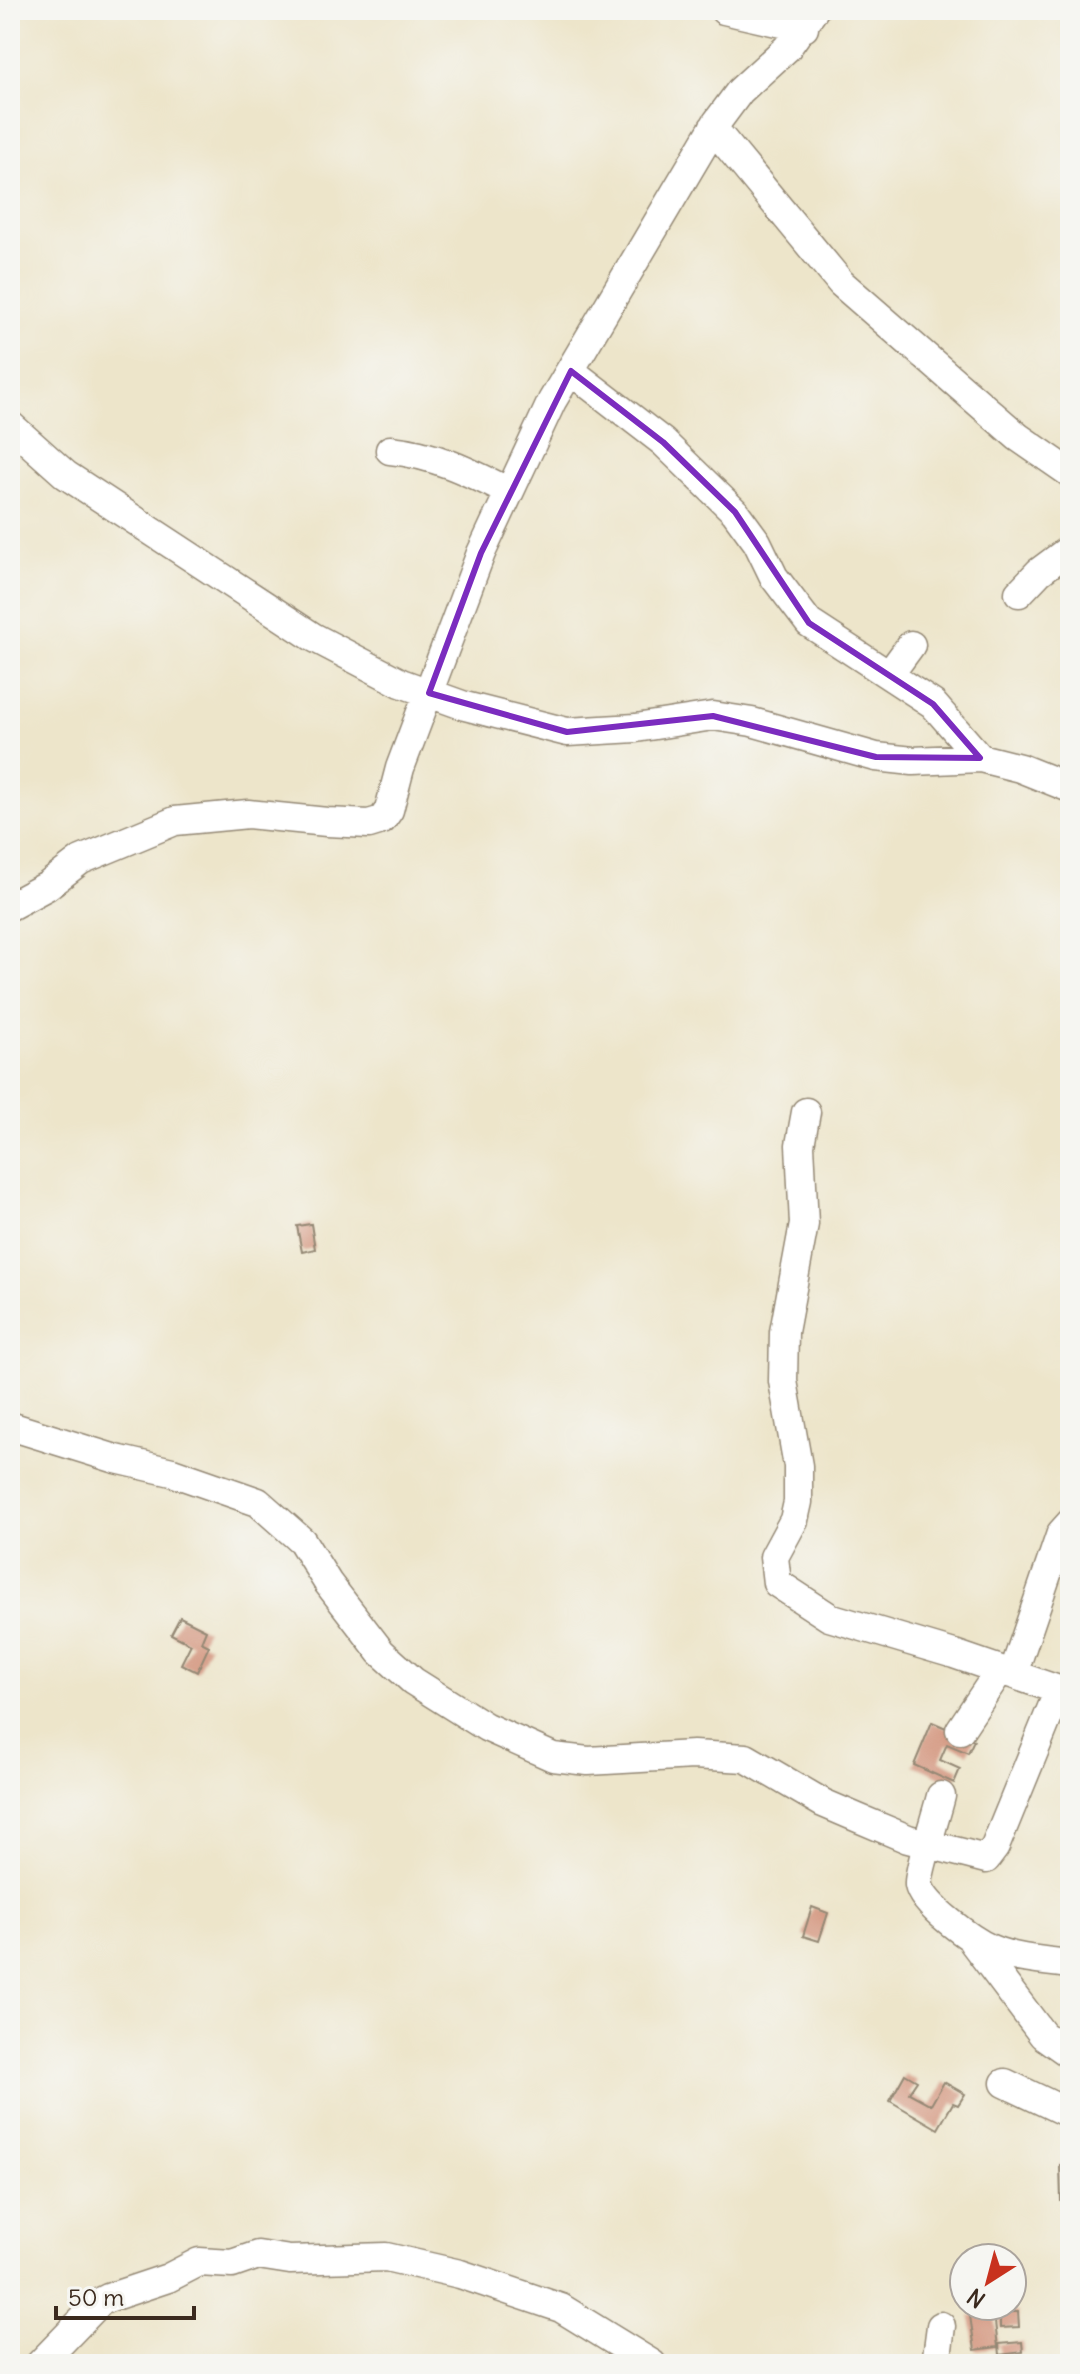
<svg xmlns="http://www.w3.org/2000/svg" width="1080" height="2374" font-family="Delius,sans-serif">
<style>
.building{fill:#d3947d}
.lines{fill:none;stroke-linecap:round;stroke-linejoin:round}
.minor-casing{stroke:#948874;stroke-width:31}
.minor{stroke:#fff;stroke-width:28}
.marked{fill:none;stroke:#7b2cbf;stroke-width:6;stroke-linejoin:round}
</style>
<rect width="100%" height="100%" fill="#f6f6f2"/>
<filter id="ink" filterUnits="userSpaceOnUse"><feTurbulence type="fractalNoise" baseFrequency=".0125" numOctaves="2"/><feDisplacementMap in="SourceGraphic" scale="16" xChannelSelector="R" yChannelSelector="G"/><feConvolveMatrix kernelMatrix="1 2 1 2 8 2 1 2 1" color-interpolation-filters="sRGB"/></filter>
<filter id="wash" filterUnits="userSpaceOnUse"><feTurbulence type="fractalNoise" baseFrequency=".006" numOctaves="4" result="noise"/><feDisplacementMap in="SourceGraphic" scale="32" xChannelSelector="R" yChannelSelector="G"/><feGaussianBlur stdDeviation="1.8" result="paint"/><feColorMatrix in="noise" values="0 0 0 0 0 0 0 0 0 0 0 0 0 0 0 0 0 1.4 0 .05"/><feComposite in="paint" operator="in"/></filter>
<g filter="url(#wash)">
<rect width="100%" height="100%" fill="#ede5ca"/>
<g id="blocks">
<path class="building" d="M 311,1224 L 315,1249 L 302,1252 L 297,1226 Z
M 180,1617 L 206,1630 L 201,1642 L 209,1646 L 197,1672 L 181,1664 L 191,1644 L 171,1634 Z
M 932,1722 L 974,1740 L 968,1753 L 947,1744 L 940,1760 L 960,1769 L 954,1783 L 914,1765 Z
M 812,1907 L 828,1913 L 819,1941 L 803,1936 Z
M 905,2074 L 917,2081 L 909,2093 L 931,2105 L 944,2082 L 965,2094 L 958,2105 L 953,2103 L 938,2129 L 890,2101 Z
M 1070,2164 L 1070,2201 L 1061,2201 L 1060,2165 Z
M 1000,2312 L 1018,2312 L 1019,2327 L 1000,2328 Z
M 994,2314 L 998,2347 L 975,2350 L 970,2316 Z
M 1022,2342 L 1023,2352 L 1000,2355 L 999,2344 Z"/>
</g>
</g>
<g filter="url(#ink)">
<use href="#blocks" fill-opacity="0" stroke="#948874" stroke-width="2"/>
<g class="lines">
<g class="minor-casing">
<path id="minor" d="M 724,10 L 804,28
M 713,128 L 841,283 L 1018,437 L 1070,473
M 571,371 L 663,442 L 735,512 L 757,542 L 774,577 L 809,623 L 933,704 L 980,758
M 10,425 L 66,475 L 313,637 L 401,683 L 465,706 L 567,732 L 636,728 L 713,716 L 752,722 L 876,757 L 913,761 L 980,758 L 1020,768 L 1070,788
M 390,450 C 434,454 470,472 509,492
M 1019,593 L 1039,572 L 1070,549
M 889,675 L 911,645
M 10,906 L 47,886 L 81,860 L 175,821 L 248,814 L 327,822 L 369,824 L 382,820 L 389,810 L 400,768 L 481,553 L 552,401 L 717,122 L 740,91 L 787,48 L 814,10
M 806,1112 L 800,1145 L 804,1224 L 784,1332 L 783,1381 L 798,1466 L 798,1502 L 794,1520 L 774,1557 L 777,1583 L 829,1617 L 954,1654 L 1070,1694
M 10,1426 L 116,1459 L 172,1472 L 258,1502 L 302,1541 L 328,1583 L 381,1652 L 413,1681 L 486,1727 L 553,1757 L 588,1761 L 693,1755 L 746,1758 L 823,1803 L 858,1818 L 908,1839 L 986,1859 L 995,1847 L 1059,1690
M 1013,1674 L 1061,1533 L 1070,1523
M 960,1730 L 1000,1670
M 941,1796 C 937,1813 917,1874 919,1885 C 922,1905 973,1941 991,1949 C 1014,1959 1045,1961 1070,1964
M 973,1942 L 1043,2035 L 1070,2054
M 1005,2083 L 1070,2114
M 40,2364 L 100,2302 L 108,2298 L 168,2278 L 199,2262 L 232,2264 L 258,2255 L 290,2260 L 386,2257 L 460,2274 L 561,2308 L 652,2364
M 936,2364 L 941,2326"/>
</g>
<use href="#minor" class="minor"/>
</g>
</g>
<path class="marked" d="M 571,371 L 663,442 L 735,512 L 809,623 L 933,704 L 980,758 L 876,757 L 713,716 L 567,732 L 429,693 L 481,553 Z"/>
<rect width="1080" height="2374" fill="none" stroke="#f6f6f2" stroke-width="40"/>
<g transform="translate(988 2282) rotate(216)"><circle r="38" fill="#f6f6f2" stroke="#aba49d" stroke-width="2"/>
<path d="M0-6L14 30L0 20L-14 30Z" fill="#c8321e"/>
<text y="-12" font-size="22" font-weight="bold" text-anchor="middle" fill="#3b2a1e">N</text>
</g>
<path d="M56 2306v12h138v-12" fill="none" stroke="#3b2a1e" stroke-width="4"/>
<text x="68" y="2306" font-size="24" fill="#3b2a1e" stroke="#f6f6f2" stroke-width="6" paint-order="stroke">50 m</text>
</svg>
